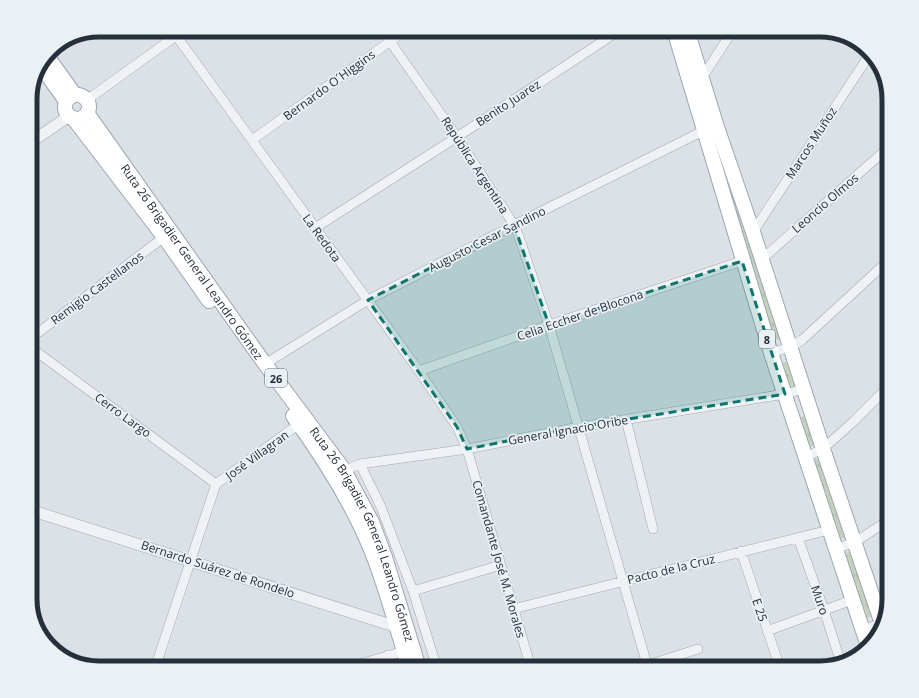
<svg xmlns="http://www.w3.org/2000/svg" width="919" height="698" font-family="'Open Sans',sans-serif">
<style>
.grass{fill:url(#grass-tufts)}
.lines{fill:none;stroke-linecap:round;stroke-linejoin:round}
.minor-casing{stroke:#a2a8b1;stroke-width:10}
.tertiary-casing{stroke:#a2a8b1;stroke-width:12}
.primary-casing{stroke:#9ba6b3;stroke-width:16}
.minor{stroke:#eff2f5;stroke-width:9}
.tertiary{stroke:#eff2f5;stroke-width:11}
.primary{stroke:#fff;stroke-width:14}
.marked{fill:#0f766e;fill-opacity:0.2;stroke:#0f766e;stroke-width:3;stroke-dasharray:8 5;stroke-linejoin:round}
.labels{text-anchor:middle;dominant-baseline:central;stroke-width:3.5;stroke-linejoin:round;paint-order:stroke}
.shield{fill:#ebf0f5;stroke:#616a74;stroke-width:1}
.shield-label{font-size:11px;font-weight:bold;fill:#26303d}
.street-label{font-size:12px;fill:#26303d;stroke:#ebf0f5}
.rim{fill:none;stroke:#26303d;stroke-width:5}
</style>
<defs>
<pattern id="grass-tufts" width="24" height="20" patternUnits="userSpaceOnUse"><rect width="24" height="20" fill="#c3d1bd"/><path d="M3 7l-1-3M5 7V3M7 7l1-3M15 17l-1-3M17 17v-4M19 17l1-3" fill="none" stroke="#a7b4a3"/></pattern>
</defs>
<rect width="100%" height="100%" fill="#dce1e7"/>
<path class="grass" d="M 715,138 L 781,339 L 773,340 L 713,139 Z
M 788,361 L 796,388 L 790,390 L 782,363 Z
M 806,415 L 816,445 L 809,447 L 799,418 Z
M 820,458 L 846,537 L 840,539 L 814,460 Z
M 852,551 L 874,615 L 867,618 L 845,554 Z"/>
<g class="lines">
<g class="minor-casing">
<path id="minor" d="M 172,30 L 419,371 L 457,427 L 467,449 L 531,668
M 382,30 L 457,137 L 514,225 L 518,234 L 549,325 L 648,668
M 702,78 L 733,30
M 87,100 L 184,30
M 252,140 L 406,30
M 315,228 L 457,137 L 620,30
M 753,232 L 870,54
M 761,260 L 889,147
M 30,339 L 164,237
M 30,347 L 216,484
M 771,353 L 790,347 L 802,340 L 889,260
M 265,364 L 368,300 L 514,225 L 703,131 L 709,129
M 419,371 L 549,325 L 742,261
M 626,419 L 653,529
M 806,457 L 824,448 L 854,421 L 889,386
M 360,464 L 381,507 L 413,591 L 437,668
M 341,472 L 360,464 L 467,449 L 579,427 L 785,394 L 804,389
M 798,538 L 824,610 L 841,663
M 835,549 L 855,542 L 889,520
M 741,551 L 780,668
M 413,591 L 501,565
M 513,609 L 829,530
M 862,630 L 880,624
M 767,631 L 852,600
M 388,655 L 393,668
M 648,665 L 698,649
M 155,668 L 216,484 L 299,424
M 346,668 L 408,650"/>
</g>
<g class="tertiary-casing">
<path id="tertiary" d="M 30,143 L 69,116
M 30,510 L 397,627 L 402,626"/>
</g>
<g class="primary-casing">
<g id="primary">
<path d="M 674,30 L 771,353 L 868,646"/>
<path d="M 687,30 L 717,127 L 753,232 L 827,461 L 881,621"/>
<path d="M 47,56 L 75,95"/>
<path d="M 40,65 L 66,101"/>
<circle cx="77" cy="107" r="12"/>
<path id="s1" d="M 87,113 L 265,364 L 344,470 L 372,522 L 385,557 L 419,668"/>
<path d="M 73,118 L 164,237 L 209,301"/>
<path d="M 293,416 C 325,460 356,509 375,560 C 388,595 398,632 409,668"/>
</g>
</g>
<use href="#minor" class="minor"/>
<use href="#tertiary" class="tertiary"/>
<use href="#primary" class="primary"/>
</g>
<path class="marked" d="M 514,225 L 549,325 L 742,261 L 785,394 L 579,427 L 467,449 L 457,427 L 368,300 Z"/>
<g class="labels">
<g class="shield">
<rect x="759" y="330" width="16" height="18" rx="3"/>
<rect x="265" y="369" width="22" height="18" rx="3"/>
</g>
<g class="shield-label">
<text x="767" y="339">8</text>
<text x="276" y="378">26</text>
</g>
<g class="street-label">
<text transform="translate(329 85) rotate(-36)">Bernardo O´Higgins</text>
<text transform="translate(508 103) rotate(-33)">Benito Juarez</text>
<text transform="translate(811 143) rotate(-57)">Marcos Muñoz</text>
<text transform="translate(475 165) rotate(57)">República Argentina</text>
<text transform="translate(825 203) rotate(-41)">Leoncio Olmos</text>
<text transform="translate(322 238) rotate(54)">La Redota</text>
<text transform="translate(487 239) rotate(-27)">Augusto Cesar Sandino</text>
<text stroke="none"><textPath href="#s1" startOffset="182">Ruta 26 Brigadier General Leandro Gómez</textPath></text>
<text transform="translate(97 288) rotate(-37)">Remigio Castellanos</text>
<text transform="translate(580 315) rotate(-19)">Celia Eccher de Blocona</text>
<text transform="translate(123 415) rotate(36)">Cerro Largo</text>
<text transform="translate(568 430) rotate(-10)">General Ignacio Oribe</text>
<text transform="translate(257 455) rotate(-36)">José Villagran</text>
<text stroke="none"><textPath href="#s1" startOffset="506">Ruta 26 Brigadier General Leandro Gómez</textPath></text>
<text transform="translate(499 559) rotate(74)">Comandante José M. Morales</text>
<text transform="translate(218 569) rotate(18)">Bernardo Suárez de Rondelo</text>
<text transform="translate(671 569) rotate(-14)">Pacto de la Cruz</text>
<text transform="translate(820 600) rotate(71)">Muro</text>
<text transform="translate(760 610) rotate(71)">E 25</text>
</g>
</g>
<path d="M0 0H919V698H0ZM99 37H820A62 62 0 0 1 882 99V599A62 62 0 0 1 820 661H99A62 62 0 0 1 37 599V99A62 62 0 0 1 99 37Z" fill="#ebf0f5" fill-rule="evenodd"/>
<path class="rim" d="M99 37H820A62 62 0 0 1 882 99V599A62 62 0 0 1 820 661H99A62 62 0 0 1 37 599V99A62 62 0 0 1 99 37Z"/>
</svg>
